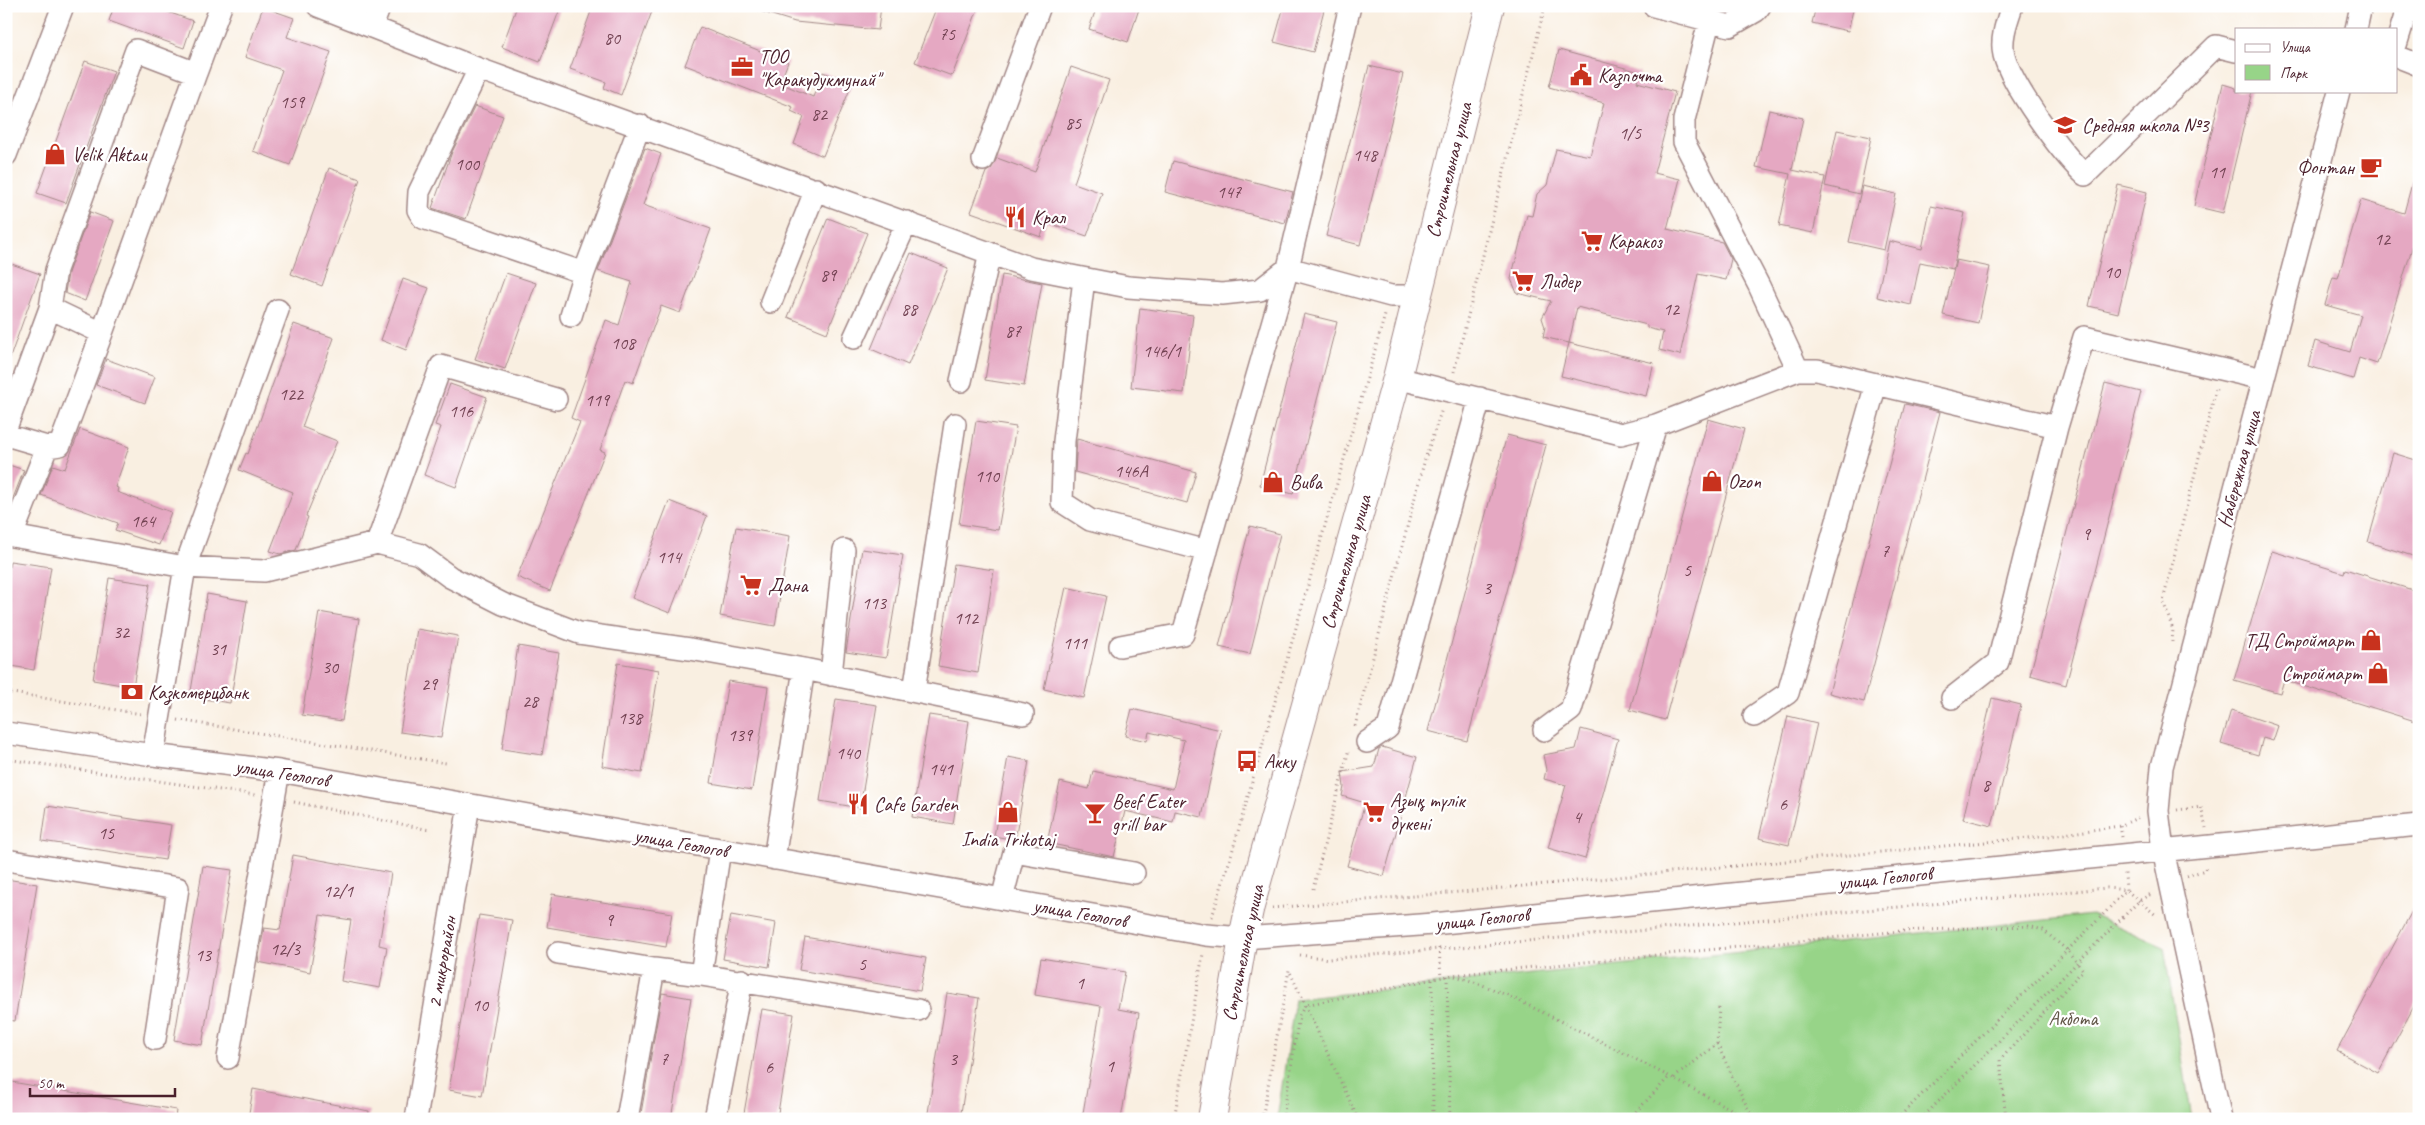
<svg xmlns="http://www.w3.org/2000/svg" width="2425" height="1125" font-family="Caveat,sans-serif">
<style>
.green{fill:#97d488;stroke:#707a5a}
.building{fill:#e5a8c2}
.lines{fill:none;stroke-linecap:round;stroke-linejoin:round}
.minor-casing{stroke:#a28786;stroke-width:24}
.major-casing{stroke:#a28786;stroke-width:30}
.path{stroke:#a28786;stroke-width:3;stroke-dasharray:1 4;stroke-linecap:butt}
.minor{stroke:#fff;stroke-width:21}
.major{stroke:#fff;stroke-width:28}
.labels{text-anchor:middle;dominant-baseline:central;stroke-width:4.5;stroke-linejoin:round;paint-order:stroke}
.number-label{font-size:18px;fill:#714151}
.poi-label{font-size:20px;fill:#4a1f2b;stroke:#fff;text-anchor:start}
.street-label{font-size:20px;fill:#4a1f2b;stroke:#fff}
.park-label{font-size:20px;fill:#615547;stroke:#fff}
</style>
<rect width="100%" height="100%" fill="#fff"/>
<filter id="ink" filterUnits="userSpaceOnUse"><feTurbulence type="fractalNoise" baseFrequency=".02" numOctaves="2"/><feDisplacementMap in="SourceGraphic" scale="10" xChannelSelector="R" yChannelSelector="G"/><feConvolveMatrix kernelMatrix="1 2 1 2 8 2 1 2 1" color-interpolation-filters="sRGB"/></filter>
<filter id="wash" filterUnits="userSpaceOnUse"><feTurbulence type="fractalNoise" baseFrequency=".0096" numOctaves="4" result="noise"/><feDisplacementMap in="SourceGraphic" scale="20" xChannelSelector="R" yChannelSelector="G"/><feGaussianBlur stdDeviation="1.12" result="paint"/><feColorMatrix in="noise" values="0 0 0 0 0 0 0 0 0 0 0 0 0 0 0 0 0 1.4 0 .05"/><feComposite in="paint" operator="in"/></filter>
<g filter="url(#wash)">
<rect width="100%" height="100%" fill="#f9efe1"/>
<path class="green" d="M 2092,915 L 2164,947 L 2192,1119 L 1277,1119 L 1295,999 Z"/>
<g id="blocks">
<path class="building" d="M 114,6 L 151,6 L 193,21 L 184,48 L 109,21 Z
M 517,6 L 561,6 L 540,62 L 502,47 Z
M 593,6 L 654,6 L 621,95 L 604,88 L 606,82 L 570,69 Z
M 756,6 L 881,6 L 878,30 L 795,22 L 756,10 Z
M 937,6 L 979,6 L 952,76 L 915,62 Z
M 1097,6 L 1140,6 L 1128,42 L 1089,29 Z
M 1284,6 L 1325,6 L 1313,52 L 1274,42 Z
M 1816,6 L 1854,6 L 1848,31 L 1812,23 Z
M 263,7 L 294,18 L 287,37 L 331,52 L 290,165 L 253,151 L 282,70 L 245,57 Z
M 700,27 L 788,62 L 780,83 L 813,97 L 823,72 L 852,84 L 823,156 L 794,144 L 804,117 L 791,111 L 793,107 L 685,65 Z
M 1559,50 L 1640,72 L 1637,82 L 1675,92 L 1654,173 L 1680,179 L 1667,229 L 1722,242 L 1731,259 L 1726,280 L 1698,274 L 1680,355 L 1659,350 L 1663,332 L 1647,328 L 1647,325 L 1577,307 L 1569,343 L 1543,337 L 1545,327 L 1542,318 L 1551,301 L 1517,293 L 1511,279 L 1527,215 L 1532,216 L 1537,194 L 1547,185 L 1556,149 L 1590,156 L 1604,103 L 1549,87 Z
M 85,61 L 114,71 L 66,203 L 37,193 Z
M 1369,66 L 1403,74 L 1360,245 L 1326,236 Z
M 1071,67 L 1109,80 L 1074,183 L 1102,193 L 1087,236 L 1046,222 L 1041,237 L 971,212 L 986,172 L 991,169 L 997,158 L 1035,172 Z
M 2223,84 L 2236,88 L 2236,91 L 2252,91 L 2223,213 L 2194,206 Z
M 475,106 L 503,116 L 466,219 L 432,208 L 452,152 Z
M 1769,110 L 1803,118 L 1792,170 L 1825,177 L 1813,233 L 1779,226 L 1790,174 L 1756,167 Z
M 1837,130 L 1871,137 L 1859,194 L 1825,186 Z
M 645,148 L 661,154 L 643,205 L 711,229 L 680,313 L 661,306 L 633,383 L 625,380 L 600,450 L 605,452 L 550,591 L 517,577 L 580,422 L 571,418 L 606,320 L 619,325 L 632,282 L 598,271 Z
M 1173,161 L 1293,192 L 1285,223 L 1165,192 Z
M 329,168 L 360,179 L 322,286 L 291,274 Z
M 2414,176 L 2419,176 L 2419,225 L 2377,364 L 2359,358 L 2353,379 L 2308,366 L 2315,341 L 2350,352 L 2361,315 L 2325,305 L 2333,277 L 2338,278 L 2361,200 L 2404,213 Z
M 2118,185 L 2147,192 L 2118,313 L 2089,306 Z
M 1862,186 L 1896,194 L 1884,250 L 1849,242 Z
M 1931,206 L 1965,213 L 1953,269 L 1920,262 L 1911,305 L 1877,297 L 1889,241 L 1922,249 Z
M 90,212 L 114,221 L 85,301 L 65,293 L 68,273 Z
M 828,218 L 867,233 L 827,333 L 788,317 Z
M 911,253 L 948,268 L 908,365 L 871,349 Z
M 1956,260 L 1990,267 L 1978,323 L 1943,315 Z
M 6,262 L 40,274 L 8,363 L 6,363 Z
M 506,273 L 536,283 L 505,369 L 475,359 Z
M 1002,275 L 1042,283 L 1024,386 L 985,380 Z
M 403,279 L 429,288 L 406,350 L 381,340 Z
M 1140,308 L 1193,315 L 1184,393 L 1131,387 Z
M 1304,314 L 1337,322 L 1293,494 L 1260,485 Z
M 294,324 L 334,338 L 302,427 L 337,441 L 306,516 L 308,517 L 296,550 L 280,554 L 270,551 L 293,492 L 239,470 L 246,453 L 248,454 Z
M 1569,343 L 1654,363 L 1646,396 L 1561,376 Z
M 106,359 L 155,377 L 145,403 L 96,385 Z
M 2105,383 L 2141,392 L 2066,685 L 2030,675 Z
M 450,384 L 487,397 L 456,487 L 424,475 L 441,427 L 435,425 Z
M 1905,404 L 1940,412 L 1864,702 L 1829,693 Z
M 1708,419 L 1744,429 L 1665,720 L 1630,710 Z
M 976,421 L 1016,427 L 998,530 L 959,524 Z
M 80,429 L 129,447 L 115,487 L 118,488 L 117,492 L 171,512 L 159,545 L 115,530 L 118,523 L 41,495 L 53,465 L 65,469 Z
M 1507,435 L 1546,445 L 1467,741 L 1428,731 Z
M 1077,439 L 1196,472 L 1187,503 L 1075,472 Z
M 2393,453 L 2419,461 L 2419,558 L 2368,542 Z
M 6,464 L 24,470 L 6,516 Z
M 669,501 L 707,516 L 670,613 L 632,598 Z
M 1250,526 L 1280,534 L 1250,654 L 1219,647 Z
M 736,527 L 790,536 L 775,626 L 720,616 Z
M 862,549 L 903,555 L 886,658 L 846,652 Z
M 2272,551 L 2344,573 L 2345,569 L 2419,592 L 2419,709 L 2415,721 L 2284,680 L 2280,693 L 2234,680 Z
M 10,561 L 51,567 L 34,670 L 6,665 L 6,586 Z
M 954,564 L 994,570 L 978,673 L 938,666 Z
M 109,578 L 150,584 L 133,687 L 93,680 Z
M 1066,587 L 1106,596 L 1084,698 L 1044,689 Z
M 207,594 L 247,601 L 230,703 L 190,697 Z
M 319,612 L 359,619 L 342,721 L 302,715 Z
M 417,629 L 458,636 L 441,738 L 400,732 Z
M 518,646 L 559,653 L 542,755 L 502,749 Z
M 618,663 L 659,670 L 642,773 L 602,766 Z
M 728,681 L 768,687 L 752,790 L 711,783 Z
M 1992,698 L 2021,705 L 1992,826 L 1963,819 Z
M 836,699 L 877,705 L 860,808 L 820,801 Z
M 1132,709 L 1221,730 L 1202,817 L 1175,811 L 1173,822 L 1125,811 L 1114,857 L 1047,843 L 1060,782 L 1089,789 L 1093,771 L 1173,789 L 1184,740 L 1149,732 L 1147,741 L 1125,736 Z
M 2231,710 L 2278,726 L 2273,741 L 2263,738 L 2258,755 L 2221,744 Z
M 929,715 L 969,721 L 953,824 L 912,817 Z
M 1788,716 L 1817,723 L 1789,845 L 1759,838 Z
M 1581,729 L 1618,739 L 1585,859 L 1548,848 L 1566,785 L 1544,779 L 1546,770 L 1543,755 L 1576,749 Z
M 1382,747 L 1417,757 L 1384,876 L 1347,866 L 1365,803 L 1342,796 L 1344,787 L 1342,772 L 1374,767 L 1379,749 Z
M 1008,757 L 1029,761 L 1015,840 L 994,836 Z
M 47,806 L 171,825 L 165,860 L 42,841 Z
M 293,855 L 391,873 L 379,945 L 387,947 L 380,988 L 341,981 L 351,920 L 320,915 L 310,972 L 258,962 L 264,928 L 280,930 Z
M 203,866 L 232,870 L 202,1045 L 174,1040 Z
M 6,879 L 37,884 L 15,1021 L 6,1020 Z
M 552,894 L 672,913 L 666,947 L 547,927 Z
M 2419,898 L 2419,997 L 2378,1073 L 2337,1051 Z
M 479,915 L 512,920 L 482,1096 L 449,1090 Z
M 731,915 L 776,923 L 769,967 L 723,959 Z
M 805,937 L 926,958 L 920,991 L 799,970 Z
M 1041,958 L 1125,972 L 1118,1009 L 1139,1013 L 1121,1119 L 1082,1119 L 1101,1006 L 1035,995 Z
M 662,993 L 691,998 L 671,1119 L 640,1119 Z
M 947,993 L 979,998 L 960,1119 L 927,1119 Z
M 762,1009 L 794,1014 L 777,1119 L 743,1119 Z
M 6,1081 L 176,1110 L 175,1119 L 19,1119 L 6,1116 Z
M 253,1089 L 369,1111 L 368,1119 L 248,1119 Z"/>
</g>
</g>
<g filter="url(#ink)">
<use href="#blocks" fill-opacity="0" stroke="#a28786" stroke-width="1"/>
<g class="lines">
<g class="minor-casing">
<path id="minor" d="M 318,6 L 479,69 L 1031,268 L 1128,287 L 1222,294 L 1260,290 L 1288,268 L 1391,296 L 1419,296
M 1654,6 L 1730,26 L 1756,11 L 1760,6
M 2012,6 C 2007,21 2000,39 2004,55 C 2012,86 2061,153 2085,175 L 2216,46 L 2236,51
M 1709,22 L 1684,120 L 1684,142 L 1759,286 L 1798,370
M 372,27 L 380,6
M 2356,29 L 2361,6
M 2396,45 L 2408,6
M 2396,56 L 2419,65
M 479,69 L 419,192 L 418,210 L 423,218 L 584,273
M 6,155 L 63,6
M 983,160 L 1040,6
M 1084,279 L 1064,441 L 1062,502 L 1090,520 L 1207,551
M 771,302 L 816,189
M 50,308 L 56,270 L 136,50 L 196,73 L 221,6
M 571,316 L 584,273 L 640,125
M 102,333 L 196,73
M 854,338 L 907,222
M 1397,378 L 1621,434 L 1656,425 L 1798,370 L 1817,370 L 2057,427 L 2084,337 L 2263,379
M 961,381 L 990,253
M 6,428 L 50,308 L 102,333 L 60,445 L 47,447 L 6,435
M 47,447 L 12,536 L 185,567 L 278,310
M 377,543 L 419,554 L 450,577 L 503,604 L 579,633 L 690,649 L 804,669 L 774,859
M 1120,646 L 1183,634 L 1288,268 L 1350,6
M 804,669 L 1023,714
M 831,675 L 844,550
M 914,691 L 955,424
M 1952,698 L 1998,662 L 2057,427
M 1754,716 L 1788,693 L 1876,384
M 1544,730 L 1571,710 L 1656,425
M 6,733 L 153,755 L 279,771 L 1206,935 L 1243,938 L 1433,924 L 2419,825
M 1367,742 L 1388,728 L 1480,398
M 153,755 L 185,567 L 264,571 L 377,543 L 441,366 L 556,399
M 720,849 L 701,975 L 918,1010
M 6,860 L 178,888 L 155,1039
M 1002,899 L 1014,852 L 1134,873
M 558,953 L 654,969 L 701,975
M 228,1058 L 279,771
M 416,1119 L 469,805
M 627,1119 L 654,969
M 715,1119 L 742,980
M 2221,1119 L 2163,850 L 2158,811 L 2162,767 L 2339,91"/>
</g>
<g class="major-casing">
<path id="major" d="M 1212,1119 L 1243,938 L 1249,910 L 1397,378 L 1490,6"/>
</g>
<path class="path" d="M 1454,372 L 1545,6
M 2172,642 L 2173,630 L 2163,601 L 2216,389
M 6,692 L 142,714
M 178,720 L 446,763
M 1355,726 L 1425,459 L 1442,409
M 6,759 L 255,795
M 294,802 L 430,830
M 2177,810 L 2201,807 L 2206,828
M 2122,837 L 2120,826 L 2139,817
M 2187,876 L 2205,870 L 2206,865
M 1313,889 L 1349,749
M 1272,908 L 1472,891 L 2049,836 L 2120,826
M 1212,917 L 1231,856 L 1385,315
M 1439,948 L 1441,978
M 1300,955 L 1329,959 L 2107,888 L 2126,890 L 2125,873
M 1447,976 L 1450,1119
M 1455,976 C 1495,987 1533,1008 1570,1026 C 1630,1056 1690,1087 1749,1119
M 1432,980 L 1433,1119
M 1717,1044 L 1753,1119
M 1674,1078 L 1717,1044 L 1719,1006
M 1174,1119 L 1203,954
M 1262,1119 L 1289,970 L 1358,1119
M 1283,1119 L 1299,1016 L 1305,1005 L 1453,975 L 1901,931 L 2028,926 L 2043,930 L 2068,951 L 2083,970 L 2000,1060 L 2006,1119
M 1629,1119 L 1670,1076
M 1897,1119 L 2100,918 L 2126,890 L 2157,916
M 1921,1119 L 2140,900 L 2153,893"/>
<use href="#minor" class="minor"/>
<use href="#major" class="major"/>
</g>
</g>
<defs>
<g id="office-bare" transform="scale(1.725)"><path d="M-6-3h4V-5.5h4V-3h4V5H-6ZM-1-4.5V-3h2v-1.5ZM-6 0V1H6V0Z" fill="#c8321e" stroke="#fff" stroke-width="2.5" paint-order="stroke"/></g>
<g id="civic-bare" transform="scale(1.725)"><path d="M-.6-6.5H3V-4.5H.6V-3L4-1V1h2V6H-6V1h2V-1L-.6-3ZM-1.2 2.5V6h2.4V2.5Z" fill="#c8321e" stroke="#fff" stroke-width="2.5" paint-order="stroke"/></g>
<g id="school-bare" transform="scale(1.725)"><path d="M0-5L7-2L0 1L-7-2ZM-4 1L0 2.5L4 1V4Q0 6-4 4Z" fill="#c8321e" stroke="#fff" stroke-width="2.5" paint-order="stroke"/></g>
<g id="shop-bare" transform="scale(1.725)"><path d="M-5-2.5h2.3a2.7 3.5 0 0 1 5.4 0H5L5.5 6h-11ZM-1.5-2.5h3a1.5 2.3 0 0 0-3 0Z" fill="#c8321e" stroke="#fff" stroke-width="2.5" paint-order="stroke"/></g>
<g id="cafe-bare" transform="scale(1.725)"><path d="M-5.5-4.5H6V0H3Q3 3.5 0 3.5H-2.5Q-5.5 3.5-5.5 0ZM3-3.2v2h1.7v-2ZM-6 4.5H4V6H-6Z" fill="#c8321e" stroke="#fff" stroke-width="2.5" paint-order="stroke"/></g>
<g id="restaurant-bare" transform="scale(1.725)"><path d="M-5-6h1v4h1v-4h1v4h1v-4h1v5L-1.5 .5V6h-2V.5L-5-1ZM5-6V6H3V1.5H1.5Q1.5-4 5-6Z" fill="#c8321e" stroke="#fff" stroke-width="2.5" paint-order="stroke"/></g>
<g id="supermarket-bare" transform="scale(1.725)"><path d="M-6-5.5h2.5l.6 2H6L4.5 2H-2.5L-4.4-4H-6ZM-1.5 3.2a1.3 1.3 0 1 0 .1 0ZM3 3.2a1.3 1.3 0 1 0 .1 0Z" fill="#c8321e" stroke="#fff" stroke-width="2.5" paint-order="stroke"/></g>
<g id="bank-bare" transform="scale(1.725)"><path d="M-6-4H6V4H-6ZM0-2.3a2.3 2.3 0 1 0 0 4.6a2.3 2.3 0 1 0 0-4.6Z" fill="#c8321e" stroke="#fff" stroke-width="2.5" paint-order="stroke"/></g>
<g id="bus-bare" transform="scale(1.725)"><path d="M-5-6H5V4H4V6H2V4H-2V6H-4V4H-5ZM-3.5-4V0h7V-4ZM-3.5 1.2v1.5H-2V1.2ZM2 1.2v1.5H3.5V1.2Z" fill="#c8321e" stroke="#fff" stroke-width="2.5" paint-order="stroke"/></g>
<g id="bar-bare" transform="scale(1.725)"><path d="M-6-5H6L.8 .8V4.5H3.5V6h-7V4.5H-.8V.8Z" fill="#c8321e" stroke="#fff" stroke-width="2.5" paint-order="stroke"/></g>
</defs>
<g fill-rule="evenodd">
<use href="#office-bare" x="742" y="67"/>
<use href="#civic-bare" x="1581" y="75"/>
<use href="#school-bare" x="2065" y="125"/>
<use href="#shop-bare" x="55" y="154"/>
<use href="#cafe-bare" x="2371" y="167"/>
<use href="#restaurant-bare" x="1015" y="217"/>
<use href="#supermarket-bare" x="1592" y="241"/>
<use href="#supermarket-bare" x="1523" y="281"/>
<use href="#shop-bare" x="1712" y="481"/>
<use href="#shop-bare" x="1273" y="482"/>
<use href="#supermarket-bare" x="751" y="585"/>
<use href="#shop-bare" x="2371" y="640"/>
<use href="#shop-bare" x="2378" y="673"/>
<use href="#bank-bare" x="132" y="692"/>
<use href="#bus-bare" x="1247" y="761"/>
<use href="#restaurant-bare" x="858" y="804"/>
<use href="#shop-bare" x="1008" y="812"/>
<use href="#supermarket-bare" x="1374" y="812"/>
<use href="#bar-bare" x="1095" y="813"/>
</g>
<g class="labels">
<g class="number-label">
<text x="947" y="34">75</text>
<text x="612" y="38">80</text>
<text x="292" y="102">159</text>
<text x="819" y="114">82</text>
<text x="1073" y="123">85</text>
<text x="1630" y="133">1/5</text>
<text x="1365" y="155">148</text>
<text x="467" y="164">100</text>
<text x="2217" y="172">11</text>
<text x="1229" y="192">147</text>
<text x="2382" y="239">12</text>
<text x="2112" y="272">10</text>
<text x="828" y="275">89</text>
<text x="909" y="309">88</text>
<text x="1671" y="309">12</text>
<text x="1013" y="331">87</text>
<text x="623" y="343">108</text>
<text x="1162" y="351">146/1</text>
<text x="291" y="394">122</text>
<text x="597" y="400">119</text>
<text x="461" y="411">116</text>
<text x="1131" y="471">146А</text>
<text x="987" y="476">110</text>
<text x="143" y="521">164</text>
<text x="2086" y="534">9</text>
<text x="1885" y="551">7</text>
<text x="669" y="557">114</text>
<text x="1687" y="570">5</text>
<text x="1487" y="588">3</text>
<text x="874" y="603">113</text>
<text x="966" y="618">112</text>
<text x="121" y="632">32</text>
<text x="1075" y="643">111</text>
<text x="218" y="649">31</text>
<text x="330" y="667">30</text>
<text x="429" y="684">29</text>
<text x="530" y="701">28</text>
<text x="630" y="718">138</text>
<text x="740" y="735">139</text>
<text x="848" y="753">140</text>
<text x="941" y="769">141</text>
<text x="1986" y="785">8</text>
<text x="1783" y="804">6</text>
<text x="1577" y="817">4</text>
<text x="106" y="833">15</text>
<text x="338" y="891">12/1</text>
<text x="609" y="920">9</text>
<text x="285" y="949">12/3</text>
<text x="203" y="955">13</text>
<text x="862" y="964">5</text>
<text x="1080" y="983">1</text>
<text x="480" y="1005">10</text>
<text x="664" y="1059">7</text>
<text x="953" y="1059">3</text>
<text x="1110" y="1066">1</text>
<text x="769" y="1067">6</text>
</g>
<g class="poi-label">
<text x="759" y="56">ТОО<tspan x="759" dy="23">"Каракудукмунай"</tspan></text>
<text x="1598" y="75">Казпочта</text>
<text x="2082" y="125">Средняя школа №3</text>
<text x="72" y="154">Velik Aktau</text>
<text x="2354" y="167" text-anchor="end">Фонтан</text>
<text x="1032" y="217">Крал</text>
<text x="1608" y="241">Каракоз</text>
<text x="1540" y="281">Лидер</text>
<text x="1728" y="481">Ozon</text>
<text x="1290" y="482">Вива</text>
<text x="768" y="585">Дана</text>
<text x="2354" y="640" text-anchor="end">ТД Строймарт</text>
<text x="2362" y="673" text-anchor="end">Строймарт</text>
<text x="148" y="692">Казкомерцбанк</text>
<text x="1264" y="761">Акку</text>
<text x="1390" y="800">Азық түлік<tspan x="1390" dy="23">дүкені</tspan></text>
<text x="1112" y="801">Beef Eater<tspan x="1112" dy="23">grill bar</tspan></text>
<text x="874" y="804">Cafe Garden</text>
<text x="1008" y="839" text-anchor="middle">India Trikotaj</text>
</g>
<g class="street-label">
<text transform="translate(1449 170) rotate(-76)">Строительная улица</text>
<text transform="translate(2239 469) rotate(-75)">Набережная улица</text>
<text transform="translate(1346 562) rotate(-74)">Строительная улица</text>
<text transform="translate(282 773) rotate(9)">улица Геологов</text>
<text transform="translate(681 843) rotate(10)">улица Геологов</text>
<text transform="translate(1885 878) rotate(-6)">улица Геологов</text>
<text transform="translate(1080 913) rotate(10)">улица Геологов</text>
<text transform="translate(1482 919) rotate(-6)">улица Геологов</text>
<text transform="translate(1243 953) rotate(-78)">Строительная улица</text>
<text transform="translate(442 962) rotate(-80)">2 микрорайон</text>
</g>
<g class="park-label">
<text x="2073" y="1018">Акбота</text>
</g>
</g>
<rect width="2425" height="1125" fill="none" stroke="#fff" stroke-width="25"/>
<rect x="2235" y="28" width="162" height="65" fill="#ffffff" stroke="#b7a5aa"/>
<rect x="2245" y="44" width="25" height="8" fill="#ffffff" stroke="#b7a5aa"/>
<text x="2280" y="52" font-size="15" fill="#4a1f2b">Улица</text>
<rect x="2245" y="65" width="25" height="15" fill="#97d488" stroke="#b7a5aa"/>
<text x="2280" y="78" font-size="15" fill="#4a1f2b">Парк</text>
<path d="M30 1088v8h145v-8" fill="none" stroke="#4a1f2b" stroke-width="2.5"/>
<text x="38" y="1088" font-size="15" fill="#4a1f2b" stroke="#ffffff" stroke-width="4" paint-order="stroke">50 m</text>
</svg>
